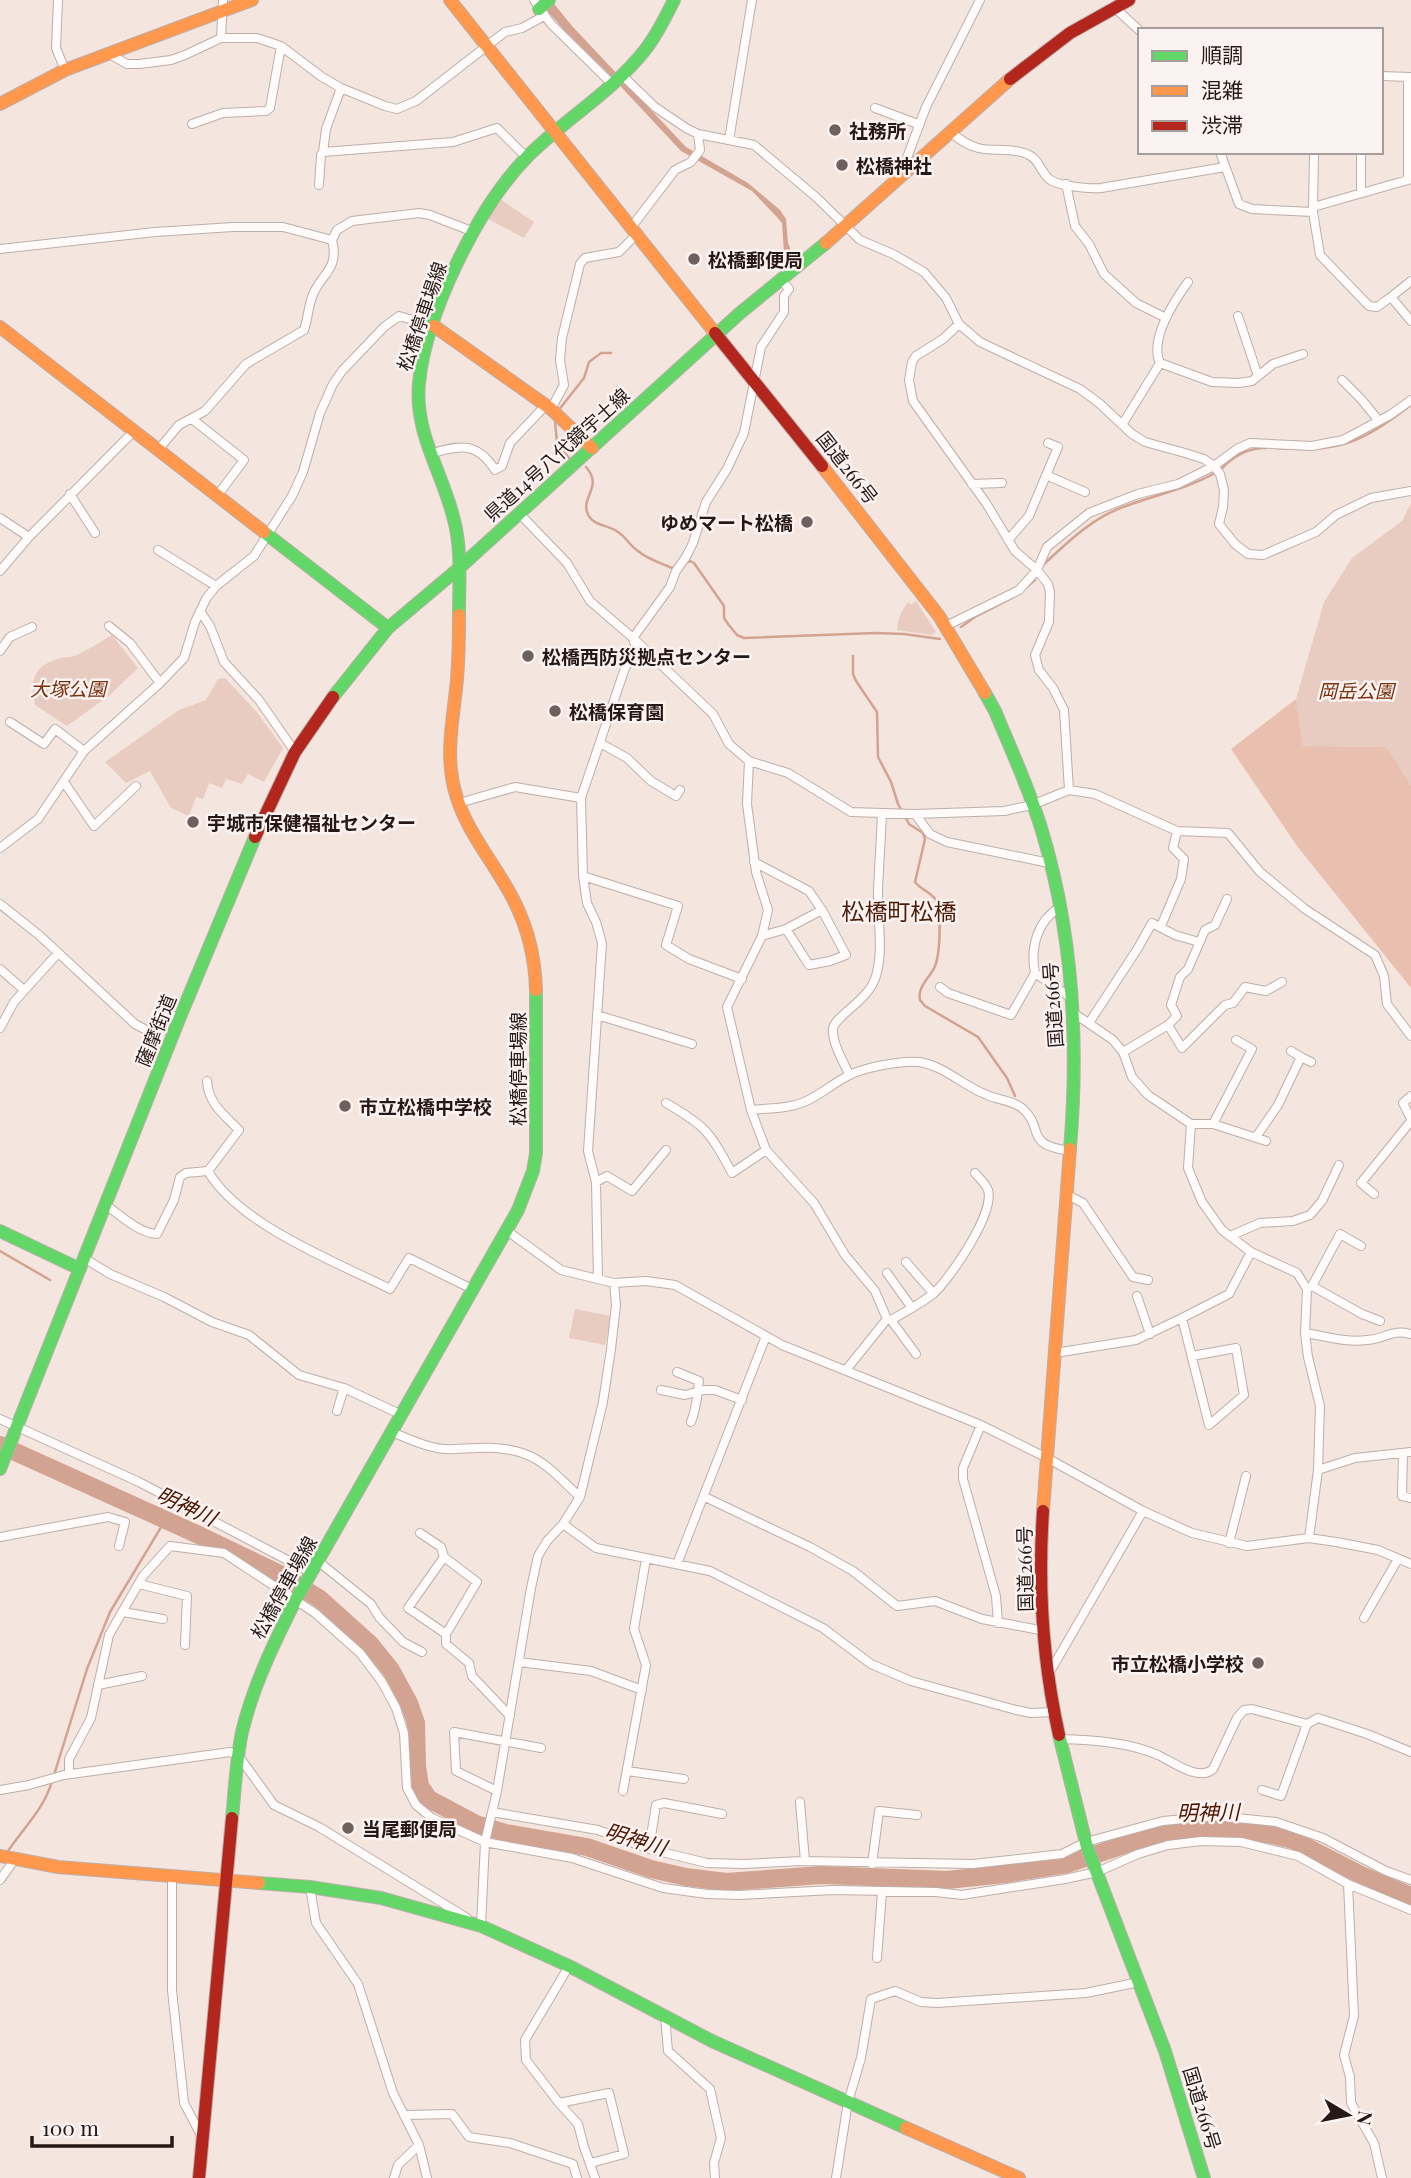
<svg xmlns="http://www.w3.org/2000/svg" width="1411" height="2178" font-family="'Playfair Display','Noto Sans JP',serif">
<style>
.green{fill:#e9ccc1}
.forest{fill:#e9bfaf}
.water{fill:#d3a391}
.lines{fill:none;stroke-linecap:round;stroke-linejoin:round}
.stream{stroke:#d3a391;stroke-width:2.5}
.river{stroke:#d3a391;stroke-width:18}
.street-casing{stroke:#bcafaa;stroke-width:10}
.fast-casing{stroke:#bcafaa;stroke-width:14}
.slow-casing{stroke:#bcafaa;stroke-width:14}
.jam-casing{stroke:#bcafaa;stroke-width:14}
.street{stroke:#fefbfa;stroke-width:8}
.fast{stroke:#63d668;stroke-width:12}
.slow{stroke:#ff974d;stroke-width:12}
.jam{stroke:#b3261e;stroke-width:12}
.poi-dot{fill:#6e605c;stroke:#fbf3f1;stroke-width:2.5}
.labels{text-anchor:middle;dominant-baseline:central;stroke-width:5;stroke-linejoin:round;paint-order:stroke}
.poi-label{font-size:19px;font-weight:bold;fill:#261915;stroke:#fbf3f1;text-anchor:start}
.street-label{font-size:19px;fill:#261915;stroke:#fbf3f1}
.park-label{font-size:19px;font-style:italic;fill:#7a300e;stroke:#fbf3f1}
.water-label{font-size:21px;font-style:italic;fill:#4d1600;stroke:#fbf3f1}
.quarter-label{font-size:23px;fill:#4d1c07;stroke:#fbf3f1}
</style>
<rect width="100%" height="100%" fill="#f5e5df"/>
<path class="green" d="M 500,199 L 534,222 L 524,238 L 488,219 Z
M 1411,503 L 1411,785 L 1385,747 L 1303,746 L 1296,699 L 1324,602 L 1352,558 L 1402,521 Z
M 916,601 L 936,632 L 931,635 L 897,630 C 898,619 901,611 908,602 L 911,605 Z
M 112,635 L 138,668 L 110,695 L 67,726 L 35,705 C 29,680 34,665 61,658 C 66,657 72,657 77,655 C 89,649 101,642 112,635 Z
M 225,678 L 256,711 L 283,748 L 264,782 L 248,774 L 242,784 L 226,779 L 222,788 L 209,783 L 203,799 L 196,797 L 189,816 L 171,808 L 150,771 L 126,783 L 105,762 L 179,710 L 206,700 L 218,679 Z
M 575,1309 L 611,1316 L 605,1345 L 569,1338 Z"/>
<path class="forest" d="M 1296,699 L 1303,746 L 1386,747 L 1411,785 L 1411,988 L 1297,846 L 1231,749 Z"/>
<path class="water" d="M 538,0 L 551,0 L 572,26 L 686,147 L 748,183 L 780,210 L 786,219 L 788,243 L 793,255 L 784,252 L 782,223 L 776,216 L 752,191 L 681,151 L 610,75 L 564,30 Z"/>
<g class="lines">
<path class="stream" d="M 558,411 L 584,378 L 589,362 L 601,353 L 611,353
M 555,421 L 557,443 L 569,458
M 1276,448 C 1339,453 1361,443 1411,405
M 586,467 C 603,486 582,496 587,512 C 592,527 608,524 618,532 C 626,537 630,546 638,551 C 647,559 661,563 672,568 L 676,567
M 1221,469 C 1234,456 1247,448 1266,448
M 685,563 L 690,561 L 694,563 L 724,606 L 724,618 L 728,624 L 737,635 L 744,638 L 875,633 L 904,634 L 940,639
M 1043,565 C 1065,545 1090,520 1118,509 C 1150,496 1185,490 1215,473
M 1022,591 L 1035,580
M 961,627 L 975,617 L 1014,597
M 853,656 L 853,674 L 856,681 L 877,712 L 878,757 L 891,782 L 898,804 L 909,824 L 923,833 L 925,839 L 915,882 C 921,890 931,892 936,900 C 942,911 940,954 935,966 C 931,977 917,986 920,1000 L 925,1006 L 978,1037 L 1007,1078 L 1015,1096
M 0,1251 L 50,1280
M 54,1775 L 87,1669 L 110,1612 L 166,1519
M 6,1854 C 22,1829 44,1810 52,1781"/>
<path class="river" d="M 0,1445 L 201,1536 L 278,1573 L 320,1599 L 370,1644 L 391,1670 L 409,1703 L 416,1723 L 417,1766 L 420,1786 L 429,1799 L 476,1824 L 506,1833 L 587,1847 L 651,1869 L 686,1877 L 726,1882 L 822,1875 L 947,1880 L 1005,1874 L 1067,1864 L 1142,1839 L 1177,1832 L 1226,1829 L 1273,1835 L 1293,1840 L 1361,1875 L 1411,1896"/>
<g class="street-casing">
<path id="street" d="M 58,0 L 56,48 L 65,70
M 534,0 L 551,24 L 613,85
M 1114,7 L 1140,31
M 221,38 L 223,0
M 109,54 L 127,64 L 139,64 L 171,60 L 185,55 L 221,38 L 257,38 L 281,46 L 322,77 L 341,88 L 385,106 L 397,109 L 416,101 L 505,32 L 522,28 L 544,16
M 623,76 L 655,107 L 686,128 L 698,134 L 754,145 L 816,197 L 860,240 L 893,254 L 924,272 L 946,298 L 959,324 L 980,342 L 1080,389 L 1099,403 L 1132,434 L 1145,442 L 1185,453 L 1204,459 L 1214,466 L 1220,474 L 1224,490 L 1223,507 L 1219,524 L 1235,544 L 1248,554 L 1263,555 L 1316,532 L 1336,515 L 1371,498 L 1411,491
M 1381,76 L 1411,77
M 1408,77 L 1408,180
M 875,108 L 918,124
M 192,124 L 223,113 L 266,111 L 270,108 L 281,46
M 950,132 C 959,139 967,145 978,148 C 994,152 1011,147 1027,154 C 1038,158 1040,170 1048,178 C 1055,186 1089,189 1101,188 L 1225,167
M 729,140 L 752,0
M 323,152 L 326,129 L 341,88
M 1220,152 L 1239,204 L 1252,209 L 1313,212 L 1320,255 L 1369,306 L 1377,307 L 1391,297 L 1411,321
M 1361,152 L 1361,192
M 905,163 L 926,107 L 980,0
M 1066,184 L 1075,226 L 1089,244 L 1104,274 L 1136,303 L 1166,318
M 319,185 L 321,155 L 323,152 L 453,142 L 497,128 L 526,157
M 1313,207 L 1411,179
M 1313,209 L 1314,152
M 630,229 L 675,170 L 691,162 L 700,150 L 698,134
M 0,249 L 155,232 L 233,227 L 283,227 L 332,240
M 1391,297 L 1411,281
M 1238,316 L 1258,376
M 959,324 L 943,339 L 916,356 L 912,362 L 909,380 L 913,401 L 986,503 L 1015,551 L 1037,570 L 1048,584 L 1050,592 L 1049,622 L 1035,655 L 1039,670 L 1053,688 L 1064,710 L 1069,790
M 1160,363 C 1149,340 1174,301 1188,282
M 1342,380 L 1361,399 L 1379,421
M 551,409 L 564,385 L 560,360 L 562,338 L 580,264 L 585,258 L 619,252 L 635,236
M 192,419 L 244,460 L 217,496
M 1122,425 L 1160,363 L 1212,382 L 1239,383 L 1252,381 L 1273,364 L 1303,354
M 158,450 L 179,425 L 205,411 L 246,364 L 304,330 C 308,319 308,308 312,297 C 320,274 340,270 332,240 L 337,230 L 352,221 L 419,213 L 430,215 L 474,232
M 430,454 C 458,445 477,441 495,470 L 502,466 L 510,443 L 546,405
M 1046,475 L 1085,492
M 972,484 L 1002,483
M 70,494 L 95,533
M 519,513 L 567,563 L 590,601 L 633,638 L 713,714 L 729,744 L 749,761 L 788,773 L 851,812 L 915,814 L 1004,811 L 1032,805 L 1069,790 L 1095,794 L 1177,831 L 1228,833 L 1260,872 L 1305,909 L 1375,955 L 1384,976 L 1387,1004 L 1411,1036
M 0,518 L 29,537
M 1008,540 L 1029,516 L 1058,447 L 1048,443
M 158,550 L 216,586
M 0,571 L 29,537 L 134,431
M 200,611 L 210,626 L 224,662 L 259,700 L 295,752
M 109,626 L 130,643 L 160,683
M 946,626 L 1019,590 L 1037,570 L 1047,547 L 1089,513 L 1138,494 L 1178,484 L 1214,466 L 1237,449 L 1250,443 L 1312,446 L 1343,440 L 1390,415 L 1411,400
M 0,651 L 10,637 L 32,627
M 10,722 L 44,744 L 55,729 L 84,751
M 600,743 L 627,758 L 651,781 L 676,796 L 680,790
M 749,761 L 747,804 L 756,872 L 768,910 L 762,936 L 727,1007 L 751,1110 L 766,1150 L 814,1203 L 845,1255 L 875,1291 L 887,1319 L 846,1370
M 64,782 L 94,826 L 136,786
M 459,803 L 515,787 L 581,798
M 915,814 L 930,834 L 947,842 L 1049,863
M 0,848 L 38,819 L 84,751 L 160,683 L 184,658 L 195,622 L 206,599 L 216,586 L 254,556 L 292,496 L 303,472 L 320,413 L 333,384 L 342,371 L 384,327 L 399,316 L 434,326
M 754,862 L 809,891 L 822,910 L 786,929 L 762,936
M 583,876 L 678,906 L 666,945 L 689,959 L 742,979
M 0,904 L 39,935 L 135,1024 L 154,1034 L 159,1031 L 166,1015 L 180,1017
M 1161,926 L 1181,879 L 1184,859 L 1173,848 L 1177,831
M 786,929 L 809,965 L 830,961 L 846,955 L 822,910
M 0,969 L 24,990
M 1035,973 C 1030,948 1037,921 1060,907
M 940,987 L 948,993 L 1011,1015 L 1035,973 L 1071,998
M 1075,1014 L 1113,1040 L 1123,1052 L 1132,1077 L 1148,1095 L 1191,1124 L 1188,1168 L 1202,1202 L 1222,1230 L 1251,1252 L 1297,1273 L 1307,1289 L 1305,1333 L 1308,1357 L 1320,1406 L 1318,1470 L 1309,1538
M 597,1015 L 692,1044
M 1089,1023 L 1138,948 L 1152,923 L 1175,935 L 1199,942
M 1168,1025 L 1177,1016 L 1171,1005 L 1180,977 L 1188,969 L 1205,930 L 1215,925 L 1227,899
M 0,1028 L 14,1002 L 58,953
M 1291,1051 L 1301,1057
M 1123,1052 L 1168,1025 L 1182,1048 L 1225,1005 L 1233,1003 L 1245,987 L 1266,991 L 1282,982
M 849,1074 C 843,1061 832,1043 833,1029 C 834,1016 869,1001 876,976 C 884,948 877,918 878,890 C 879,865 881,839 882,814
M 207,1081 C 208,1103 224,1115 239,1130 L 208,1171 C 238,1224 336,1262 390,1289 L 409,1258 L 472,1289
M 1411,1096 L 1403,1103 L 1411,1119
M 666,1103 C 706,1126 710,1132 732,1173 L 766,1150
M 751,1110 C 769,1108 787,1109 804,1102 C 819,1096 832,1084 846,1077 C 860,1068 902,1060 919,1062 C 945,1066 963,1086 987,1095 C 998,1100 1012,1100 1022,1108 C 1046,1129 1022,1144 1070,1151
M 1191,1124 L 1213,1124 L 1266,1141
M 1213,1124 L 1252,1049 L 1236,1040
M 1256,1137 L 1278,1105 L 1301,1057 L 1311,1062
M 596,1182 L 607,1176 L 632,1191 L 666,1150
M 1066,1194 L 1083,1203 L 1133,1277 L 1148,1280
M 1374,1194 L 1361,1183 L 1411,1121
M 106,1205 C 121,1216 139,1233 157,1234 L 174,1200 L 180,1177 L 186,1173 L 208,1171
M 506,1230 L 561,1270 L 614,1283 L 646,1281 L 675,1285 L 782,1345 L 981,1425 L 1047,1458 L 1143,1511 L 1192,1533 L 1247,1546 L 1309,1538 L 1336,1542 L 1378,1550 L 1411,1564
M 1230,1236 L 1260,1223 L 1293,1221 L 1310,1215 L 1322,1201 L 1339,1165
M 84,1258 L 110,1274 L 164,1297 L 212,1322 L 249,1335 L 299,1375 L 344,1388 L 402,1415
M 906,1262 L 933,1293
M 887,1273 L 912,1308
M 598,1279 L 596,1182 L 588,1151 L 602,943 L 596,922 L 587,903 L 583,876 L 581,798 L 625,668 L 636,648 L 633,638 L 670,587 L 676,571 L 686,557 L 693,543 L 706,502 L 727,469 L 744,433 L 761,347 L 784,312 L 784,296 L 789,289 L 781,280
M 1312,1286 L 1362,1314 L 1380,1321
M 1307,1289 L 1312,1286 L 1340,1234 L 1361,1246
M 1137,1296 L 1150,1334
M 1182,1318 L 1209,1425 L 1244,1395 L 1236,1348 L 1192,1356
M 887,1319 L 891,1320 L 916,1354
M 891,1320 C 905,1312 920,1304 933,1294 C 950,1279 995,1213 988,1190 C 986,1184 979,1178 975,1173
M 1305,1333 C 1325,1336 1346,1343 1367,1340 C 1387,1339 1389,1329 1411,1334
M 1055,1353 L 1136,1340 L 1182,1318 L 1229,1294 L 1251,1252
M 677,1372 L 699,1381 C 697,1397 697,1407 691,1422
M 661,1390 L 685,1395 L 704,1390 L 715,1390 L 742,1400
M 337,1411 L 344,1388
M 0,1419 L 139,1482 L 312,1573
M 981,1425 L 963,1468 L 963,1479 L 996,1596 L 998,1623
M 392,1432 C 411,1440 434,1451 455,1449 C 478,1448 501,1445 525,1454 C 547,1462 563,1482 580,1497
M 1403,1453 L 1402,1496 L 1411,1498
M 1318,1470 L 1355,1458 L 1411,1452
M 705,1497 L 810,1547 L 853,1571 L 897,1606 L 935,1601 L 982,1619 L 1045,1631
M 563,1524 L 596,1548 L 710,1571 L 823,1628 L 871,1664 L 911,1681 L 1016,1710 L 1031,1713 L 1054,1712
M 420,1533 L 441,1547 L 444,1557
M 0,1537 L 108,1517 L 125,1522 L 119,1546
M 1229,1543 L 1246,1476
M 319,1562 L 371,1604 L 379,1617 L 403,1642 L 422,1652
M 677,1564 L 766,1336
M 139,1584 L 187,1596 L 185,1645
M 123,1612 L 163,1619
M 1364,1618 L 1398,1559
M 446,1634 L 408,1608 L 444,1557 L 477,1582 L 446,1634 L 446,1644 L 469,1663 L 472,1676 L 510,1716
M 519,1662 L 591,1671 L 642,1690
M 1051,1670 L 1143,1511
M 98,1685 L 142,1676
M 1060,1739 C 1092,1740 1128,1742 1158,1755 C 1173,1762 1199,1782 1213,1769 L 1237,1718 L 1244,1710 L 1252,1709 L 1307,1724
M 627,1771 L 684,1779
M 69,1774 L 69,1759 L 91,1718 L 109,1635 L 143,1576 L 170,1546 L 224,1553 L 315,1613 L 360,1653 L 382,1682 L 396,1708 L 404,1733 L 407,1788 L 416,1805 L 432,1818 L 485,1842 L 572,1858 L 663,1888 L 707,1894 L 739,1895 L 833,1890 L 936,1892 L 962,1895 L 1065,1879 L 1097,1872 L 1138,1854 L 1168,1845 L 1201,1841 L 1241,1842 L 1298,1856 L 1348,1884 L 1411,1910
M 0,1790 L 29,1785 L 64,1775 L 230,1752 L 238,1755 L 274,1805 L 319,1827 L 467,1918
M 1262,1790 L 1281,1796 L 1307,1724 L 1318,1718 L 1367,1734 L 1411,1752
M 497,1791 L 456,1771 L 454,1732 L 541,1748
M 623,1791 L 646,1665 L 634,1629 L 646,1559
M 800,1802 L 805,1861
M 492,1812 L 598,1830 L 649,1849 L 707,1863 L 743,1864 L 802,1861 L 973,1864 L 1062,1854 L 1086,1842 L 1163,1821 L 1216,1816 L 1276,1822 L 1323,1838 L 1386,1871 L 1411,1880
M 649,1849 L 656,1805 L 664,1803 L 722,1814
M 872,1864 L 879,1811 L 917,1815
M 172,1876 L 172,1990 L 184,2103 L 202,2137
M 0,1880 L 15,1859
M 1348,1884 L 1354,2016 L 1344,2055 L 1350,2077 L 1351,2103 L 1374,2143 L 1382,2178
M 310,1887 L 316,1923 L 358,1984 L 393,2093 L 419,2145 L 398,2165 L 394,2178
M 478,1925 L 481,1926 L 485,1842 L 497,1791 L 531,1588 L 538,1556 L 547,1541 L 563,1524 L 580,1497 L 603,1402 L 611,1349 L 616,1305 L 614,1283
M 877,1958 L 882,1892
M 569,1966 L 525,2040 L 526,2060 L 559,2103 L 578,2124 L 584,2147 L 595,2178
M 665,2016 L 668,2051 L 710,2089 L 721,2138 L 714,2163 L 715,2178
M 559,2103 L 609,2093 L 624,2154 L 591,2163
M 406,2115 L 452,2114 L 469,2137 L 510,2143 L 573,2164 L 577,2178
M 419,2145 L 427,2178
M 836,2178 L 848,2102 L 861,2058 L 871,1999 L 895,1991 L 921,2002 L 937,2003 L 1086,1993 L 1139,1982"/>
</g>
<g class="fast-casing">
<path id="fast" d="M 539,9 L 549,0
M 264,532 L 388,628 L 458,569 L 740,313 L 826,243
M 459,615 C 459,584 462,550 454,520 C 443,473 414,433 419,383 C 426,313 478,207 527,157 C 565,119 612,92 645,50 C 657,35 665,18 674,0
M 985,693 L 995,711 C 1011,750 1030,790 1042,831 C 1073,934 1079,1042 1070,1149
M 333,697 L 388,628
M 0,1231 L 80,1269
M 0,1469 L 180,1017 L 255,837
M 1059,1735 L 1087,1847 L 1165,2051 L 1204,2178
M 232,1818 C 235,1790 236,1760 242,1732 C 253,1686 274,1643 295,1601 L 518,1210 L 533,1171 L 536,1153 L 536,990
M 259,1883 L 310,1887 L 381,1898 L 481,1926 L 569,1966 L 712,2041 L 906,2128"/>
</g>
<g class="slow-casing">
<path id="slow" d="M 450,0 L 715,333
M 0,104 L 65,70 L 252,0
M 826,243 L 1010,79
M 434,326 L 551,409 L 592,448
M 0,327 L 264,532
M 822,466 L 939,616 L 985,693
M 459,615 C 459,640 459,665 456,689 C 452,726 445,759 456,795 C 466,829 490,858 507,888 C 526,920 535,953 536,990
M 1043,1511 L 1070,1149
M 0,1856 L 58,1867 L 259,1883
M 906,2128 L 1019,2178"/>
</g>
<g class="jam-casing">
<path id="jam" d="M 1010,79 L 1070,33 L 1129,0
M 715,333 L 822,466
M 255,837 L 295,752 L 333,697
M 1043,1511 C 1038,1585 1043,1663 1059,1735
M 199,2178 L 232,1818"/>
</g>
<use href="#street" class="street"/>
<use href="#fast" class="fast"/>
<use href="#slow" class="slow"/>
<use href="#jam" class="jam"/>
</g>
<g class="poi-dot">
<circle cx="835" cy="130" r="7"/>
<circle cx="842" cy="165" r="7"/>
<circle cx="694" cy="259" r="7"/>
<circle cx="807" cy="522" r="7"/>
<circle cx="528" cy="656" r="7"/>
<circle cx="555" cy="711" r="7"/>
<circle cx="193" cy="822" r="7"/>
<circle cx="345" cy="1106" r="7"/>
<circle cx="1258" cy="1663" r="7"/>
<circle cx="348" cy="1828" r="7"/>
</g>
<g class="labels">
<g class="poi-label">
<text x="849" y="130">社務所</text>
<text x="856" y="165">松橋神社</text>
<text x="708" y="259">松橋郵便局</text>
<text x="793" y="522" text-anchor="end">ゆめマート松橋</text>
<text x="542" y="656">松橋西防災拠点センター</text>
<text x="569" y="711">松橋保育園</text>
<text x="207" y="822">宇城市保健福祉センター</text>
<text x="359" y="1106">市立松橋中学校</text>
<text x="1244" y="1663" text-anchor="end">市立松橋小学校</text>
<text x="362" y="1828">当尾郵便局</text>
</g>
<g class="street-label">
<text transform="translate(421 316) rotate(-71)">松橋停車場線</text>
<text transform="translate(556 454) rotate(-42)">県道14号八代鏡宇土線</text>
<text transform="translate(848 467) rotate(52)">国道266号</text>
<text transform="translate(1052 1005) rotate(-94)">国道266号</text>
<text transform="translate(155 1030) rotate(-68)">薩摩街道</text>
<text transform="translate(517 1069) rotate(-90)">松橋停車場線</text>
<text transform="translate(1024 1569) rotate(-91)">国道266号</text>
<text transform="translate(283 1587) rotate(-61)">松橋停車場線</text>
<text transform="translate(1203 2108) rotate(73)">国道266号</text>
</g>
<g class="park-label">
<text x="68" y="688">大塚公園</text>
<text x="1356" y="690">岡岳公園</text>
</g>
<g class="water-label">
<text transform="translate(187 1505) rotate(25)">明神川</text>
<text transform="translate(1208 1811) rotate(-1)">明神川</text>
<text transform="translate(636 1838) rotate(17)">明神川</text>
</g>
<g class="quarter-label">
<text x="899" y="910">松橋町松橋</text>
</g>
</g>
<rect x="1138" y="28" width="245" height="126" fill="#fbf3f1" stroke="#a69c99" stroke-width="2"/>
<rect x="1152" y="51" width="35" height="10" fill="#63d668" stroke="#a69c99" stroke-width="2"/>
<text x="1201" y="63" font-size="21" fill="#261915">順調</text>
<rect x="1152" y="86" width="35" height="10" fill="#ff974d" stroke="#a69c99" stroke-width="2"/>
<text x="1201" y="98" font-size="21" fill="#261915">混雑</text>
<rect x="1152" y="121" width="35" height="10" fill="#b3261e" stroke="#a69c99" stroke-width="2"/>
<text x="1201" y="133" font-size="21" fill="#261915">渋滞</text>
<g transform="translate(1348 2115) rotate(100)" stroke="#fbf3f1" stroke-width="5" paint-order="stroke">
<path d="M0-5L12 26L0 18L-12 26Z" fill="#261915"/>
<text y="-10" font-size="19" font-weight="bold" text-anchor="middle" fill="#261915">N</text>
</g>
<path d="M32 2136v10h140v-10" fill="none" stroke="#261915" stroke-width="3.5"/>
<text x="42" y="2136" font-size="21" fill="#261915" stroke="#fbf3f1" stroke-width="5" paint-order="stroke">100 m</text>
</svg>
